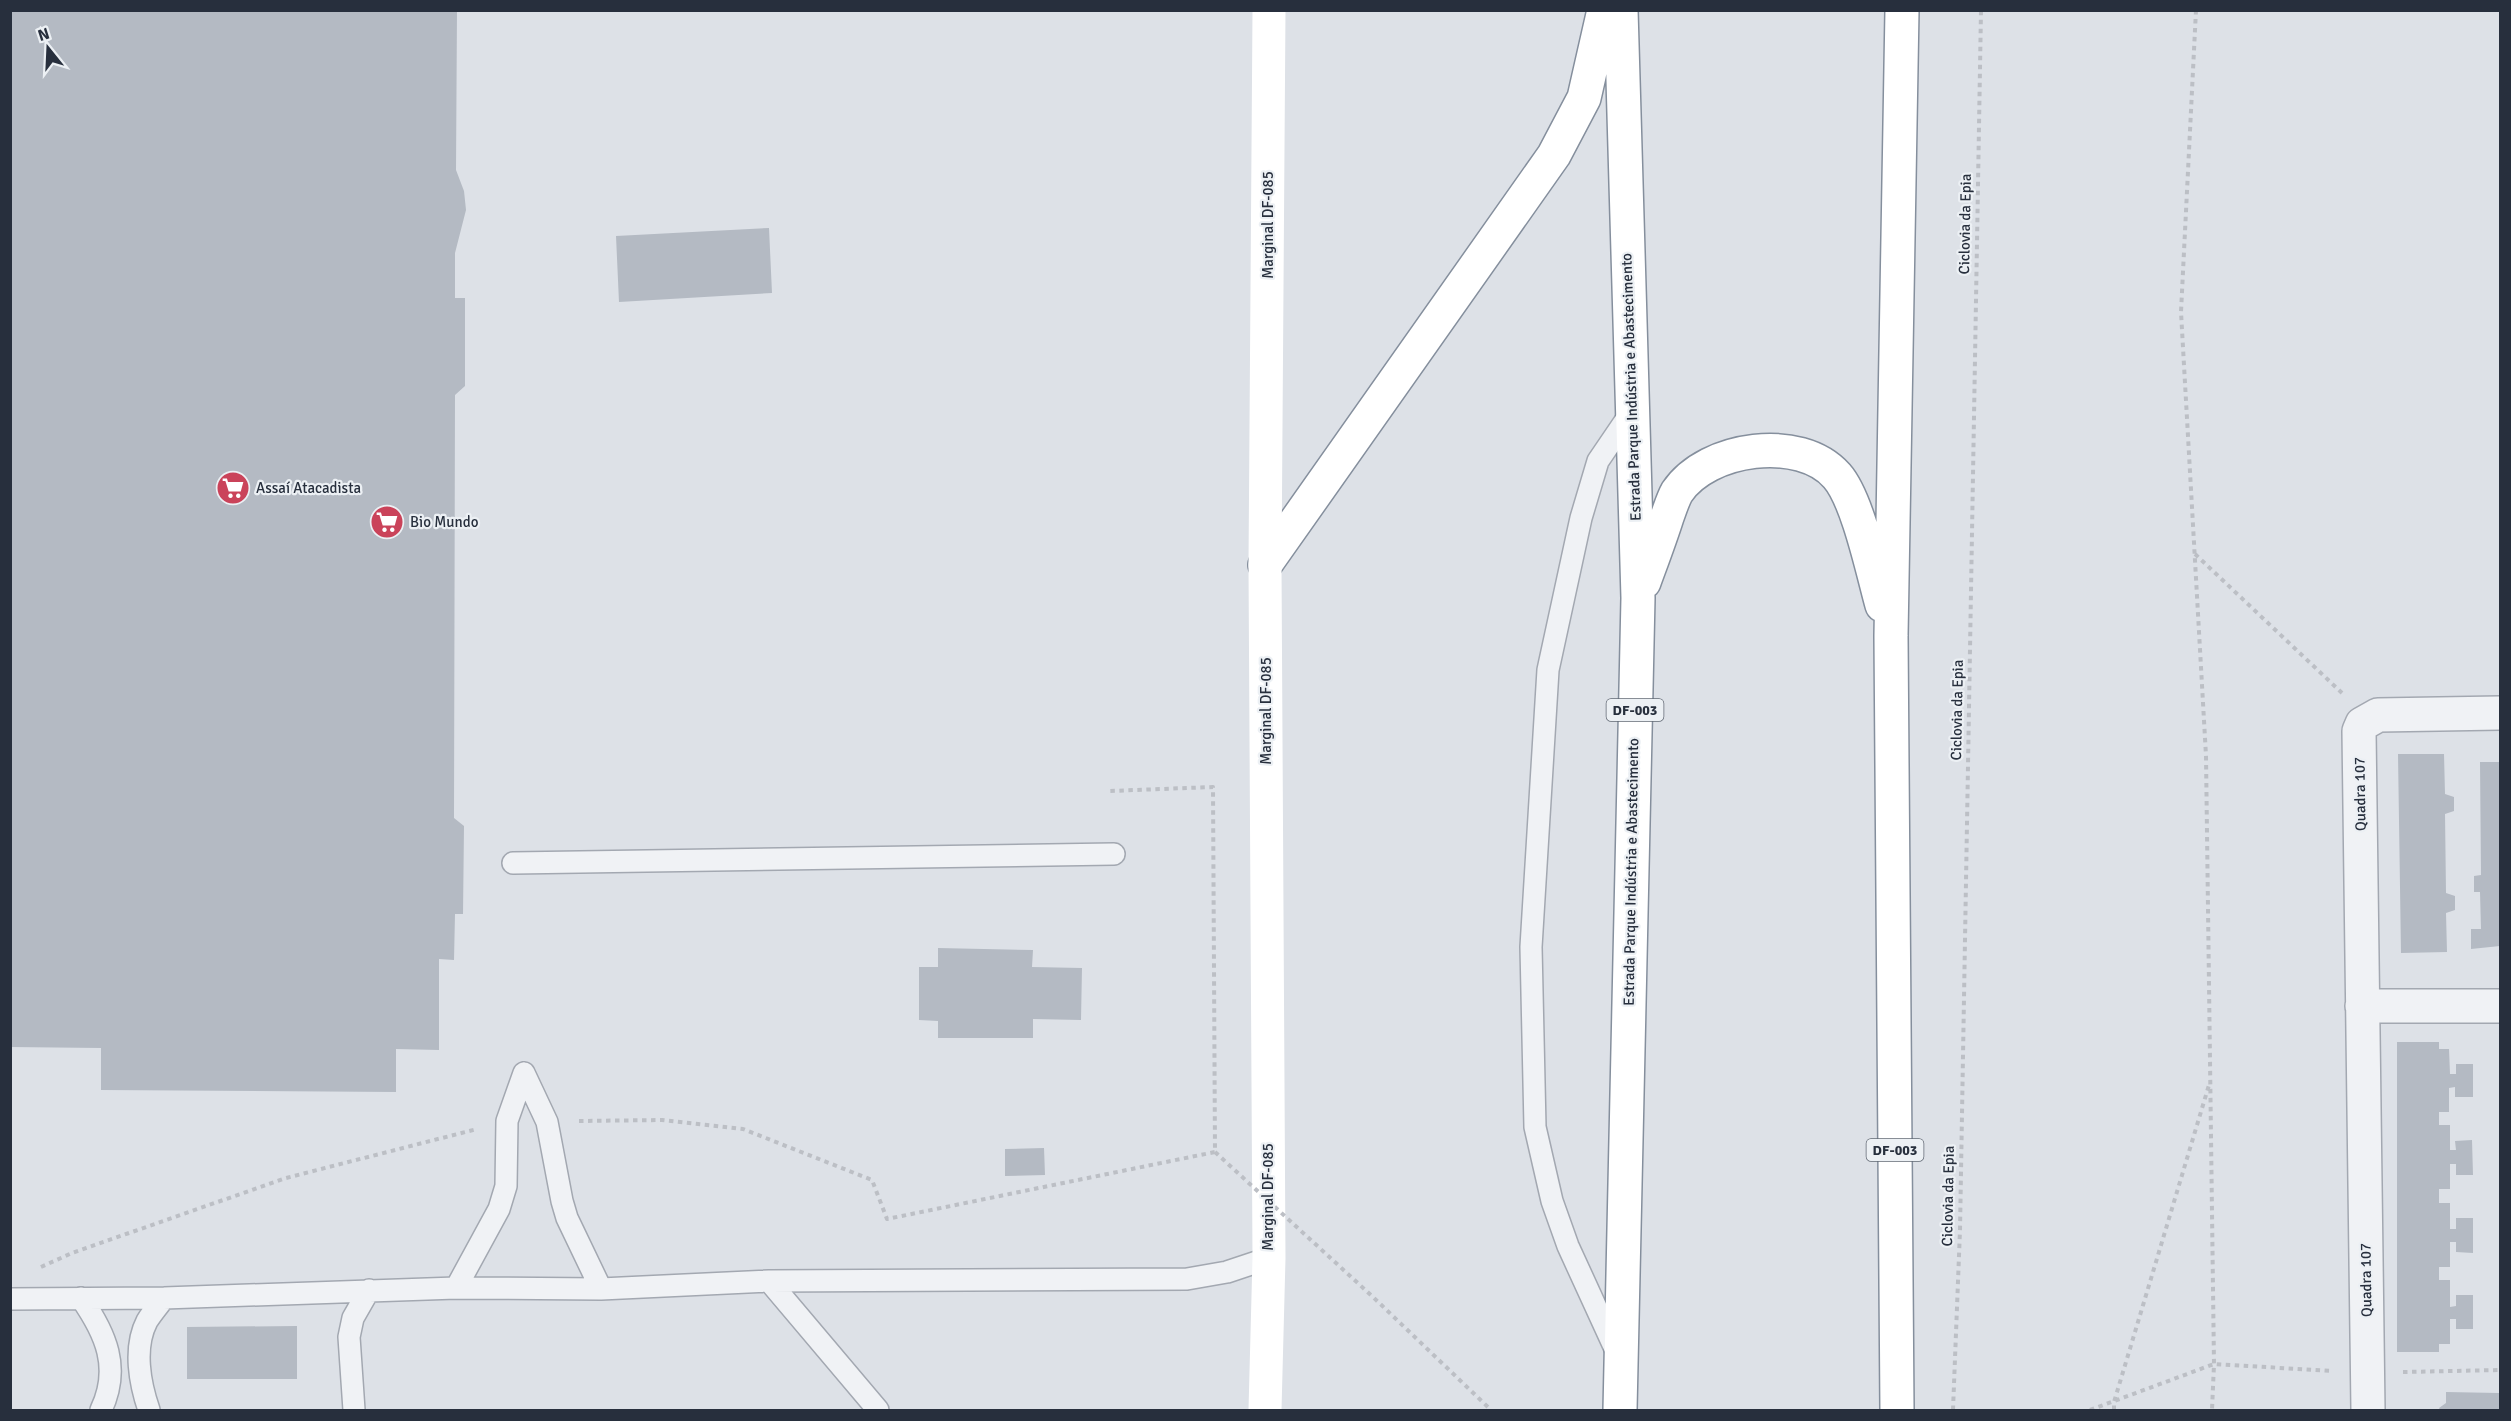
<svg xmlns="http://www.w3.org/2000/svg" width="2511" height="1421" font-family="Signika,sans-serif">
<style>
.building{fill:#b4bac3}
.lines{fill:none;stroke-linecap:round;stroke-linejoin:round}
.lane-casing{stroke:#a3a8b1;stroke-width:24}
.street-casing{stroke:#a3a8b1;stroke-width:36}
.highway-casing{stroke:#858f9d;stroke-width:36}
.path{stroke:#bcbfc5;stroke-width:4;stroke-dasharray:4.5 4.5;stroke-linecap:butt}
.lane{stroke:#f0f2f5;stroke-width:21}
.street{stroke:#f0f2f5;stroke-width:33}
.secondary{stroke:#fff;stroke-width:33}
.highway{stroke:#fff;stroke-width:33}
.path-bridge{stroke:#bcbfc5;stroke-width:4;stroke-dasharray:4.5 4.5;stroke-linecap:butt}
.labels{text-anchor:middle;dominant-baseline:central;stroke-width:4.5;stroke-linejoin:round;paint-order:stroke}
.shield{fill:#ecf0f4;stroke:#626974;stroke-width:1.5}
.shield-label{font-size:14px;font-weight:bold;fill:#272f3d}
.street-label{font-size:15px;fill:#272f3d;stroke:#ecf0f4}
.poi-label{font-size:15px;fill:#272f3d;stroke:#ecf0f4;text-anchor:start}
</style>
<rect width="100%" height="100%" fill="#dde1e7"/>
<path class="building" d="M 10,10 L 457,10 L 456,170 L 464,191 L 466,210 L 455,253 L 455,298 L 465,298 L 465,386 L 455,395 L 454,818 L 464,826 L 463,914 L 455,914 L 454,960 L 439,959 L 439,1050 L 396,1049 L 396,1092 L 101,1090 L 101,1048 L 10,1047 Z
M 769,228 L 772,293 L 619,302 L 616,236 Z
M 2398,754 L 2444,754 L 2445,794 L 2454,797 L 2454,811 L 2445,814 L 2446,893 L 2455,896 L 2455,910 L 2446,913 L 2447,952 L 2401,953 Z
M 2480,762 L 2500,762 L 2500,946 L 2471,949 L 2471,929 L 2481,929 L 2480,892 L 2474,892 L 2474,876 L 2481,875 Z
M 938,948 L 1033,950 L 1032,967 L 1082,968 L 1081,1020 L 1033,1019 L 1033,1038 L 938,1038 L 938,1021 L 919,1020 L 919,967 L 938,967 Z
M 2397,1042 L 2439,1042 L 2439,1049 L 2449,1049 L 2450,1074 L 2456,1074 L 2456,1064 L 2473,1064 L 2473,1097 L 2455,1097 L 2455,1087 L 2449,1088 L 2449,1112 L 2439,1112 L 2439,1125 L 2450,1125 L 2450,1150 L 2456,1150 L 2455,1141 L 2472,1140 L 2473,1175 L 2456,1175 L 2456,1164 L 2450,1164 L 2450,1189 L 2439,1189 L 2439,1203 L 2450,1203 L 2450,1229 L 2456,1229 L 2456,1218 L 2473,1218 L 2473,1253 L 2456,1252 L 2456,1242 L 2450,1242 L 2450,1267 L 2439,1267 L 2439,1280 L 2450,1280 L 2450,1307 L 2456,1306 L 2456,1295 L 2473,1295 L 2473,1329 L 2456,1329 L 2456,1319 L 2450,1319 L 2450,1344 L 2439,1344 L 2439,1352 L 2397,1352 Z
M 1044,1148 L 1045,1175 L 1005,1176 L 1005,1149 Z
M 297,1326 L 297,1379 L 187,1379 L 187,1327 Z
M 2446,1392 L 2499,1393 L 2499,1410 L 2440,1410 L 2439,1408 L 2446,1403 Z"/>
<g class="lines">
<g class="lane-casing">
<path id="lane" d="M 513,863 L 1114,854
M 524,1073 L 547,1122 L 562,1201 L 567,1218 L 601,1289
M 769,1281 L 878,1410
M 456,1288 L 499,1209 L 506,1186 L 507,1121 L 524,1073
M 81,1298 C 106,1334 121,1368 101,1410
M 10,1299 L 164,1298 L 456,1288 L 601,1289 L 769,1281 L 1187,1279 L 1227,1272 L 1269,1258
M 1617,1353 L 1568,1246 L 1552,1201 L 1535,1127 L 1531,947 L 1548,670 L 1581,518 L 1598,461 L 1632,411
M 149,1410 C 140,1384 133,1348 147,1321 C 152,1313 159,1305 164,1298
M 354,1410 L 349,1337 L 353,1318 L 369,1290"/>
</g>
<g class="street-casing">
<path id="street" d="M 2362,1006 L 2500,1006
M 2368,1410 L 2359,731 L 2362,724 L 2378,715 L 2500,713"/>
</g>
<g class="highway-casing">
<path id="highway" d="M 1265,565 L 1554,155 L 1584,98 L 1604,10
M 1644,582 C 1652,560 1660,539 1667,517 C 1670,509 1673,499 1677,492 C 1707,447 1800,434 1837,476 C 1858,500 1873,573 1882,605
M 1620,1410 L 1638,598 L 1621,10
M 1897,1410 L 1891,636 L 1902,10"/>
</g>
<path class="path" d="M 2196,10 L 2181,312 L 2206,756 L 2214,1364 L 2212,1410
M 2195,554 L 2342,693
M 579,1121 L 662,1120 L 743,1129 L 872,1180 L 887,1219 L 1215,1152 L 1213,787 L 1110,791
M 41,1267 L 72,1253 L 286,1178 L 477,1129
M 2403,1372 L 2500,1370
M 1953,1410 L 1960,1230 L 1981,10
M 2090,1410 L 2214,1364 L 2332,1371
M 2114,1410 L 2114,1402 L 2209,1085"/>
<use href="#lane" class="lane"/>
<use href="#street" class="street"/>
<path class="secondary" d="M 1265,1410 L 1269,1258 L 1265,565 L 1269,10"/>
<use href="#highway" class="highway"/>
<path class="path-bridge" d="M 1215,1152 L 1373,1297 L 1491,1410"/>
</g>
<defs>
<g id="supermarket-disc" transform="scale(1.725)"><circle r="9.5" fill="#ca435a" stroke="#ecf0f4"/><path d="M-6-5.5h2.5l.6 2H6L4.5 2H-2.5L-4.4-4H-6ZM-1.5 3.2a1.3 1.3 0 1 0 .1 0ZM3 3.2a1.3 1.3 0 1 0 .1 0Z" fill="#fff"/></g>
</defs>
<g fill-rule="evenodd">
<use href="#supermarket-disc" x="233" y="488"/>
<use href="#supermarket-disc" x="387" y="522"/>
</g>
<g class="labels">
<g class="shield">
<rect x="1606.5" y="699" width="57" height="22" rx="4.5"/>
<rect x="1866.5" y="1139" width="57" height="22" rx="4.5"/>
</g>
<g class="shield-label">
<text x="1635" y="710">DF-003</text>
<text x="1895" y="1150">DF-003</text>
</g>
<g class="street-label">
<text transform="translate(1965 224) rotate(-89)">Ciclovia da Epia</text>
<text transform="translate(1268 225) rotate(-90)">Marginal DF-085</text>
<text transform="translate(1631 387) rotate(-92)">Estrada Parque Indústria e Abastecimento</text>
<text transform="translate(1957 710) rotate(-89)">Ciclovia da Epia</text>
<text transform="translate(1266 711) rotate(-90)">Marginal DF-085</text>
<text transform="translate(2360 794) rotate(-91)">Quadra 107</text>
<text transform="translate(1631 872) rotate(-89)">Estrada Parque Indústria e Abastecimento</text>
<text transform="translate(1948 1196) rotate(-89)">Ciclovia da Epia</text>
<text transform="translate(1268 1197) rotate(-90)">Marginal DF-085</text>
<text transform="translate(2366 1280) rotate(-91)">Quadra 107</text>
</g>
<g class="poi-label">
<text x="256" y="488">Assaí Atacadista</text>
<text x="410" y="522">Bio Mundo</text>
</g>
</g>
<rect width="2511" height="1421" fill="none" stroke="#272f3d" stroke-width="24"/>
<g transform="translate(48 48) rotate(342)" stroke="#ecf0f4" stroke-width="4.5" paint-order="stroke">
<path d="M0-4.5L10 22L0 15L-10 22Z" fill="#272f3d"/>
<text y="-9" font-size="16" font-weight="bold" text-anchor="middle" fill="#272f3d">N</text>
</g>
</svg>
